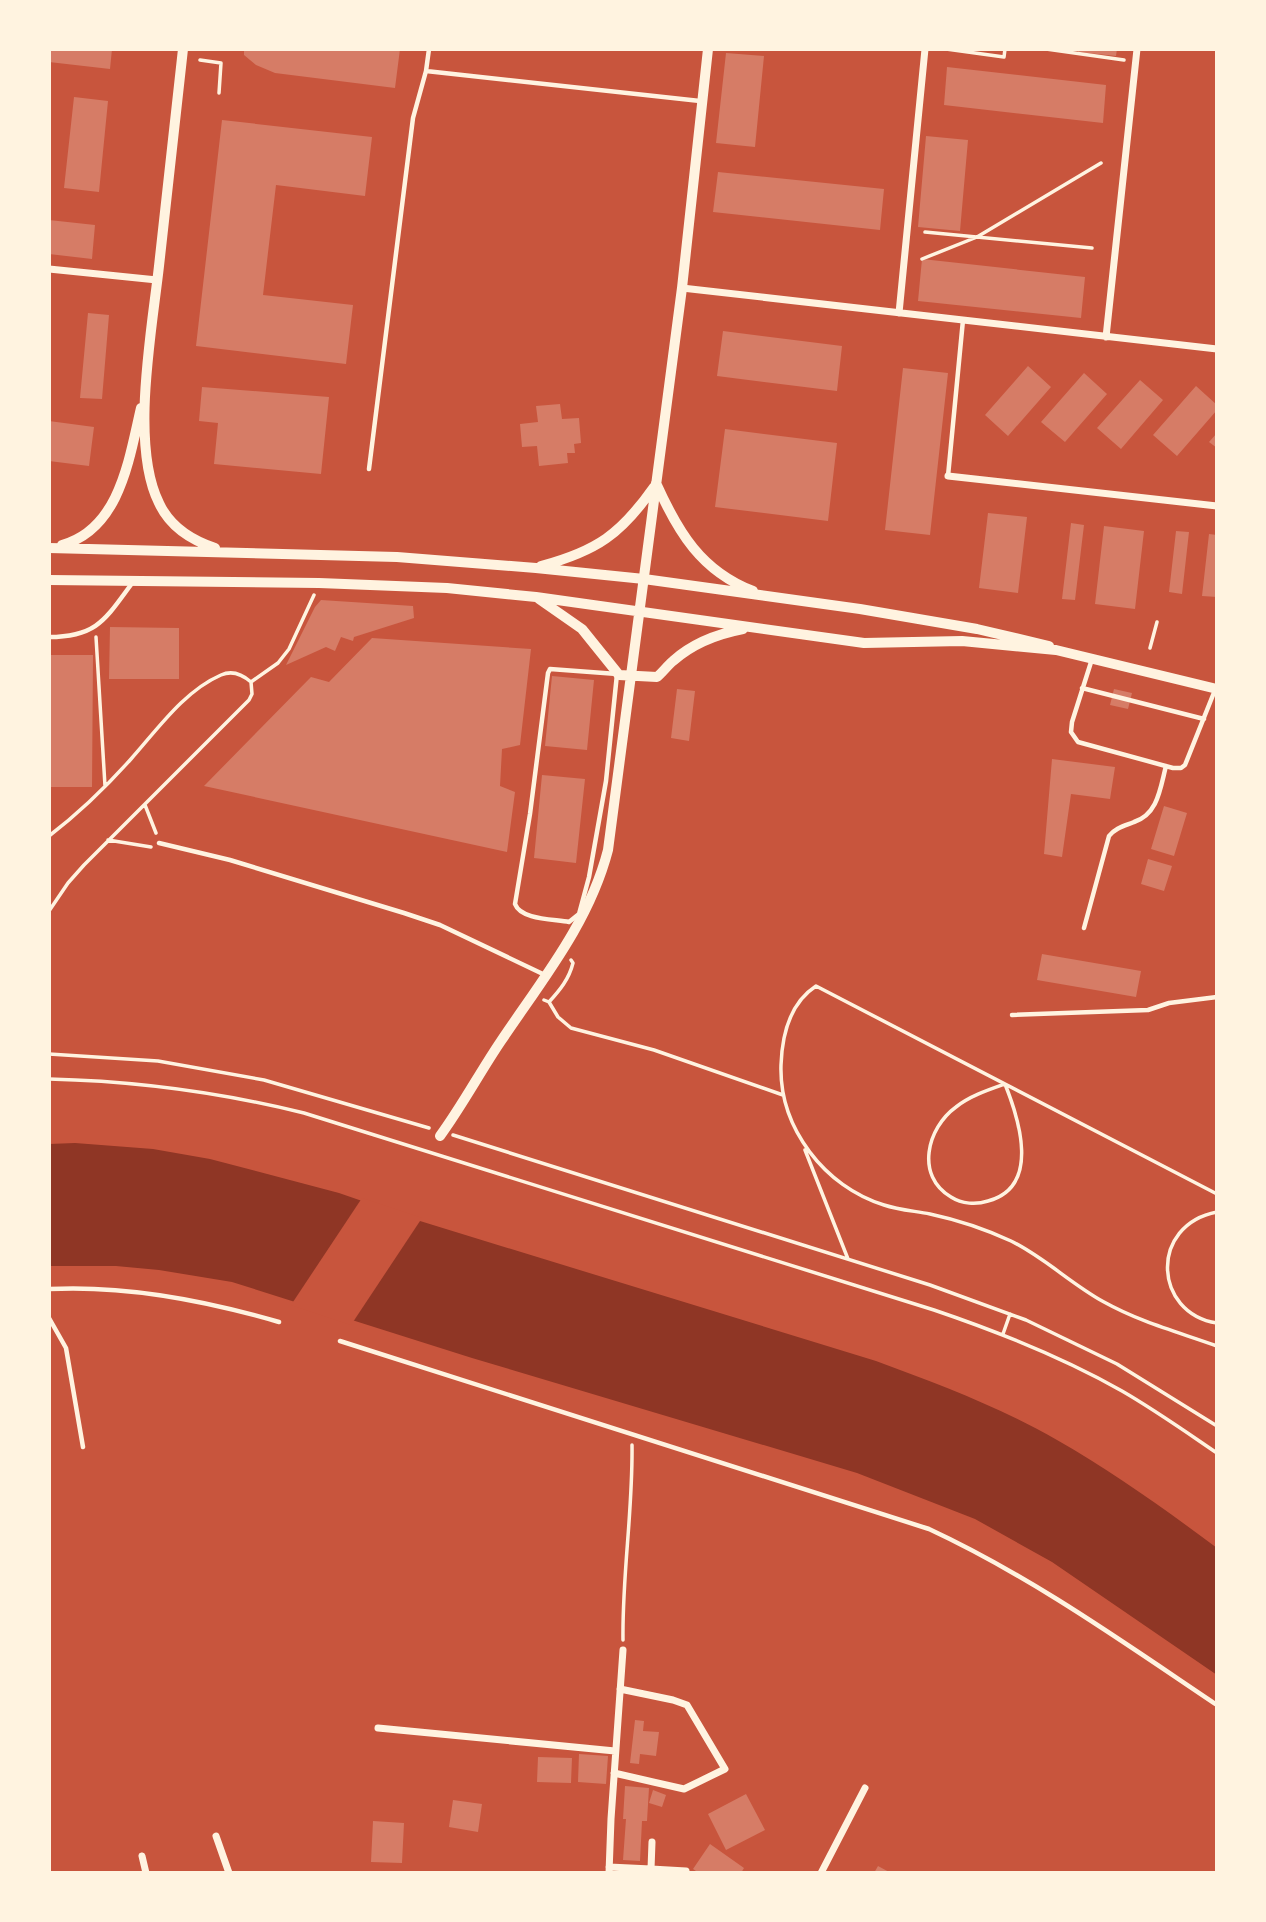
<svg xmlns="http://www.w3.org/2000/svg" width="1266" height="1922" font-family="'Work Sans',sans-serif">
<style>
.water{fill:#8f3625}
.pier{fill:#c8553d}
.building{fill:#d67c66}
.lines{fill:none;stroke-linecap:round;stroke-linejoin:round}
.path{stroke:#fff3e0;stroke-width:3.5}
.service{stroke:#fff3e0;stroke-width:4.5}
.minor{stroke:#fff3e0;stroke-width:7}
.tertiary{stroke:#fff3e0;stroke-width:10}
</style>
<rect width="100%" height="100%" fill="#c8553d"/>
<path class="water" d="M 75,1143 L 153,1149 L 210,1159 L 339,1193 L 420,1221 L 876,1361 C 938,1384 1000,1407 1057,1440 C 1113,1472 1166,1510 1217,1548 L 1217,1675 L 1052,1562 L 975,1519 L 857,1473 L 472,1358 L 232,1282 L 159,1270 L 116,1266 L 49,1266 L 49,1144 Z"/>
<path class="pier" d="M 362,1198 L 422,1218 L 351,1325 L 291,1305 Z"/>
<path class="building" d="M 49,49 L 112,49 L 110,69 L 49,62 Z
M 244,49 L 400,49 L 395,88 L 275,73 L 256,65 L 244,55 Z
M 1078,49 L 1117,49 L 1116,56 L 1078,52 Z
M 726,53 L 764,56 L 755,147 L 716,143 Z
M 947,67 L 1106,85 L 1103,123 L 944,105 Z
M 74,97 L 108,101 L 99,192 L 64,188 Z
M 222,120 L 372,137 L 365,196 L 276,185 L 263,295 L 353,305 L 346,364 L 196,346 Z
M 926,136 L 968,140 L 960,231 L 918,227 Z
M 718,172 L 884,189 L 880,230 L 713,212 Z
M 49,220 L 95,225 L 92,259 L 49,254 Z
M 922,259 L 1085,277 L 1081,318 L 918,301 Z
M 88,313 L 109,315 L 102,399 L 80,398 Z
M 723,331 L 842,346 L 837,391 L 717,376 Z
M 1028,366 L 1051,387 L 1008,436 L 985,415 Z
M 903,368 L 948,373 L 930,535 L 885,530 Z
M 1084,373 L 1107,394 L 1065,442 L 1041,422 Z
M 1140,380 L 1163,400 L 1121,449 L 1097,428 Z
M 1196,386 L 1217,405 L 1217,410 L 1177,456 L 1153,435 Z
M 202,387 L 329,397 L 321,474 L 214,464 L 218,423 L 199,421 Z
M 560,404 L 562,419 L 579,418 L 581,443 L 574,444 L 575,453 L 567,453 L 568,463 L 539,466 L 537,446 L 522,447 L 520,424 L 538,422 L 536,406 Z
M 49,421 L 94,427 L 89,466 L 49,461 Z
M 725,429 L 837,443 L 828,521 L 715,507 Z
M 1217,433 L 1217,448 L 1209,442 Z
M 988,513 L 1027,517 L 1018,593 L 979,588 Z
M 1071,523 L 1084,525 L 1075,600 L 1062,599 Z
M 1104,526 L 1144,531 L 1135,609 L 1095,604 Z
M 1176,531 L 1189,532 L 1182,594 L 1169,592 Z
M 1209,534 L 1217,535 L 1217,597 L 1202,596 Z
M 321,600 L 413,606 L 414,618 L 354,637 L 353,641 L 341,637 L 335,651 L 326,647 L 286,665 L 315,607 Z
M 110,627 L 179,628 L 179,679 L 109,679 Z
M 372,638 L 531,649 L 520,745 L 502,749 L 500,786 L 515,792 L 507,852 L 204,786 L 311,677 L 329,682 Z
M 49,655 L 93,655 L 92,787 L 49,787 Z
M 552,676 L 594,680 L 587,750 L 545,746 Z
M 677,689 L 695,691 L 689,741 L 671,738 Z
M 1114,689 L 1132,693 L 1128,709 L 1110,705 Z
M 1052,759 L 1115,767 L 1110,799 L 1071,794 L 1062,857 L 1044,854 Z
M 542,775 L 585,779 L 576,863 L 534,858 Z
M 1164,806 L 1187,813 L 1174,856 L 1151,849 Z
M 1148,859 L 1172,866 L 1164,891 L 1141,884 Z
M 1042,954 L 1141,971 L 1136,997 L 1037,980 Z
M 635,1720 L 644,1721 L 643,1731 L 659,1732 L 656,1756 L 640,1754 L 639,1764 L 630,1763 Z
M 579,1754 L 608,1756 L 606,1784 L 578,1782 Z
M 538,1757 L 572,1758 L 571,1783 L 537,1782 Z
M 625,1786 L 649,1788 L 647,1821 L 642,1821 L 640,1861 L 623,1860 L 626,1819 L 623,1819 Z
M 653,1790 L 666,1795 L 662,1807 L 649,1803 Z
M 746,1794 L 765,1830 L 726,1850 L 708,1814 Z
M 453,1800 L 482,1804 L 478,1832 L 449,1827 Z
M 373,1821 L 404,1823 L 402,1863 L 371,1862 Z
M 710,1844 L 744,1868 L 741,1873 L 699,1873 L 693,1869 Z
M 878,1866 L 891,1873 L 874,1873 Z"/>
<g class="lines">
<path class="path" d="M 946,49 L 1004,57 L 1005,49
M 1046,49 L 1124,60
M 200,60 L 221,63 L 219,93
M 925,232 L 1092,248
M 922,259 L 977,237 L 1101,163
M 96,637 L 105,786
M 1150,648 L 1157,622
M 145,805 L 156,833
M 49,836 C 79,813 106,787 131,759 C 157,730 184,691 221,675 C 232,670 243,675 251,682
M 108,840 L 151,847
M 49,911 L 68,883 L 84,865 L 249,700 L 252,694 L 251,682 L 278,663 L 289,649 L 314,595
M 544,1000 L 549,1002 L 558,1017 L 571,1028 L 654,1050 L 783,1095
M 549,1002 C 560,990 569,979 573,963 L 571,960
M 49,1054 L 158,1061 L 264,1080 L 429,1128
M 49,1079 C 136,1081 219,1092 304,1113 L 934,1310 C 999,1332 1062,1357 1122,1391 C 1155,1410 1186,1432 1217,1453
M 1005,1084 C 1019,1119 1041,1187 988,1201 C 976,1205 962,1204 951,1197 C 915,1176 927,1128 956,1107 C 970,1096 988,1090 1005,1084 Z
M 453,1135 L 930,1285 L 1026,1320 L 1117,1364 L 1217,1426
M 805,1150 L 848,1259
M 1217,1194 L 816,986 C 790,1003 782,1036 781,1065 C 779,1128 825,1187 884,1205 C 899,1210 915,1211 930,1214 C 958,1220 985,1229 1011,1241 C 1044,1257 1071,1284 1104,1302 C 1140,1322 1178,1332 1217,1346
M 1217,1212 C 1149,1225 1153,1313 1217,1323
M 1003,1334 L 1010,1314
M 623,1640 C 622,1575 633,1511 632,1445"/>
<path class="service" d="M 426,71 L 700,101
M 369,469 L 413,118 L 426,71 L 429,49
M 948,476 L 963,320
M 49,637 C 98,637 106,618 133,582
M 1092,659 L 1072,722 L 1071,732 L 1078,742 L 1173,768 L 1181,768 L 1185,765 L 1215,690
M 550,669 L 617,674 L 606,781 L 589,877 L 579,914 L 569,922 C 554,919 521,920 515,904 L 530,814 L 548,673 Z
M 1082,688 L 1204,719
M 159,843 L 230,860 L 404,913 L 440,925 L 545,975
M 1084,928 L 1109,836 C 1115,828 1124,826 1134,822 C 1158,814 1160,789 1166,766
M 1012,1015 L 1148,1010 L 1169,1003 L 1217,997
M 49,1289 C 127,1285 204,1300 279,1322
M 49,1318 L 66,1348 L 83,1447
M 340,1341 L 929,1529 C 1032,1577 1123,1642 1217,1705"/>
<path class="minor" d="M 49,269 L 157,280
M 682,288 L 1217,349
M 899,313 L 925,49
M 1106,337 L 1137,49
M 948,476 L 1217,506
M 378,1728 L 615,1751
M 614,1773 L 684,1789 L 725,1769 L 687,1705 L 673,1700 L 620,1689
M 216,1836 L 229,1873
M 142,1856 L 146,1873
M 609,1867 L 651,1869 L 652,1842
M 651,1869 L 686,1871
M 609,1873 L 611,1819 L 623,1650
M 821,1873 L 865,1788"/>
<path class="tertiary" d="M 183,49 C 175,121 167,194 159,266 C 152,330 130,445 159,503 C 170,527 191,540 215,548
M 656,483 C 678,532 701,571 753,591
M 62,545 C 120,529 129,459 141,408
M 49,548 L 397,557 L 536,568 L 644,579 L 860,609 L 977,629 L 1049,646
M 541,566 C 597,551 621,534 654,487
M 49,580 L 319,583 L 447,588 L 536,597 L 864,643 L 962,641 L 1056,650 L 1217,689
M 539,599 L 582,629 L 619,675 L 657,677 C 663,672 667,666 673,661 C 693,643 717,634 743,629
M 440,1136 C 462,1106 480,1072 501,1041 C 542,980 589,923 608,850 L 682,288 L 708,49"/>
</g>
<rect width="1266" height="1922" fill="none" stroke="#fff3e0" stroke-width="102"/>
</svg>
